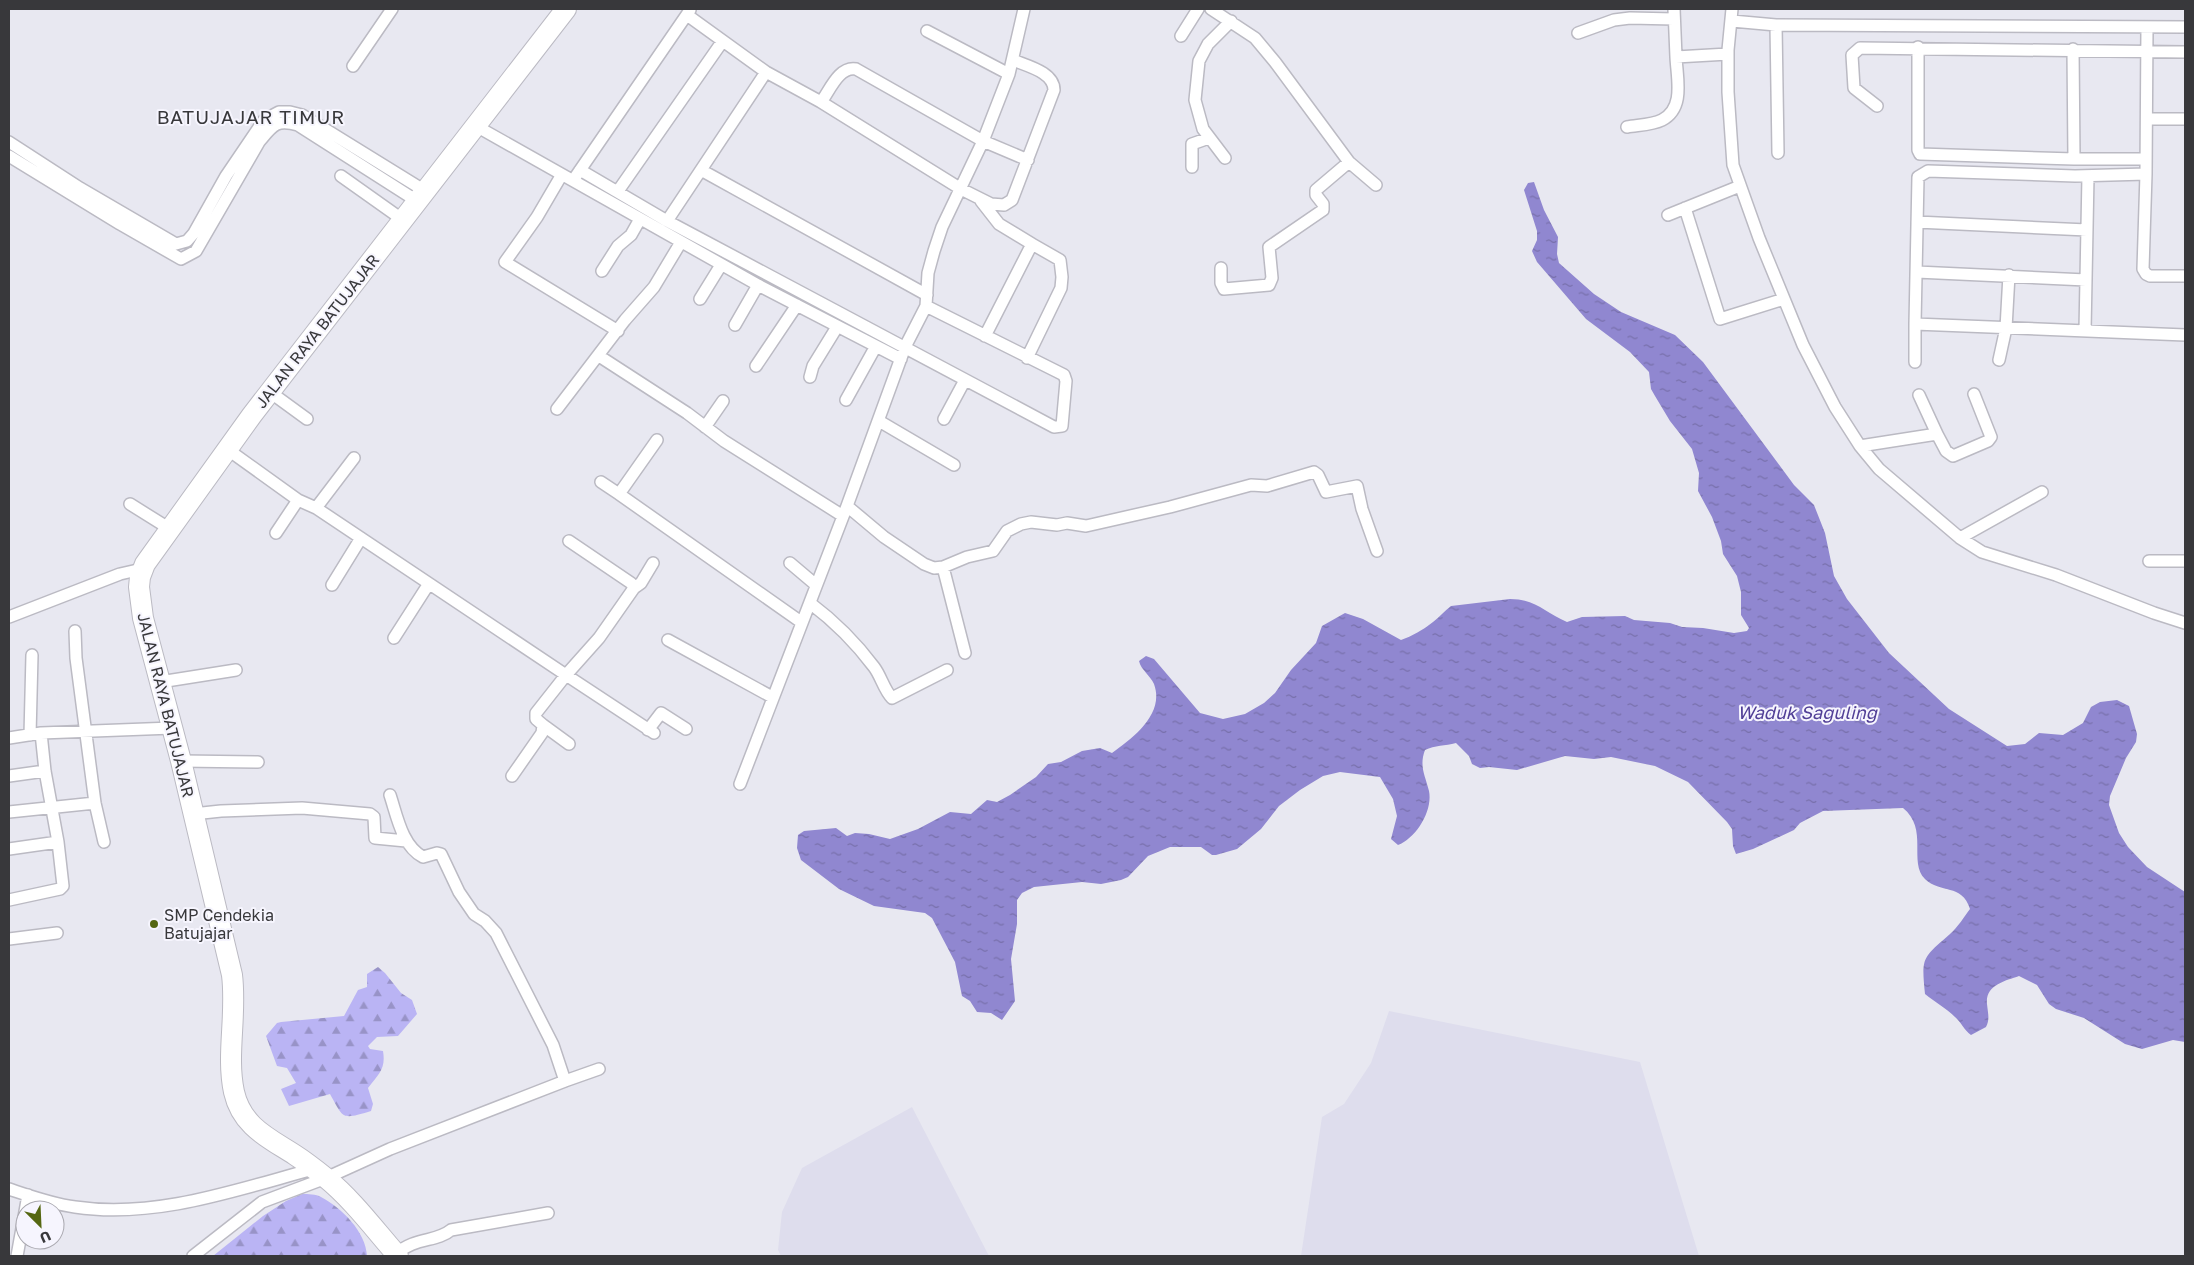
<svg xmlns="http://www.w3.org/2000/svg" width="2194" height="1265" font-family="'Golos Text',sans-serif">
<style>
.built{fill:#dedded}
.forest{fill:url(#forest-firs)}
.water{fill:url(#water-ripples)}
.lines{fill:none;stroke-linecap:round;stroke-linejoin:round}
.street-casing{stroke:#bbbac3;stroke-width:14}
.highway-casing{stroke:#bbbac3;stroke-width:22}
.street{stroke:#fff;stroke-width:11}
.highway{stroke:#fff;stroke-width:20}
.poi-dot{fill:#556712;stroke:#f6f5fe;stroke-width:2}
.labels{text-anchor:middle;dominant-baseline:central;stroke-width:4;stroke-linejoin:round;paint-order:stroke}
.street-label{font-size:16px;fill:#38383b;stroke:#f6f5fe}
.poi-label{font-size:16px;fill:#38383b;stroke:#f6f5fe;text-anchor:start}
.water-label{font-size:18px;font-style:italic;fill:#513f97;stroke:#f6f5fe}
.quarter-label{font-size:19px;letter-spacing:1px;fill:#38383b;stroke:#f6f5fe}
</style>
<defs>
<pattern id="forest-firs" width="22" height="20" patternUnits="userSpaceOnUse" patternTransform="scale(1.25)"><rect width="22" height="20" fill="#bab4f4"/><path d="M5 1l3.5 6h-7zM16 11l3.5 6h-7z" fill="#9893c7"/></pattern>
<pattern id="water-ripples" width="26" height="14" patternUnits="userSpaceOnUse" patternTransform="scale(1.25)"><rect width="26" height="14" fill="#9087d0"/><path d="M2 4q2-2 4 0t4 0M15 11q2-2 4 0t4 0" fill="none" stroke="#776faa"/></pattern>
</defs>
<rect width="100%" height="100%" fill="#e8e8f1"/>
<path class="built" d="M 1389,1011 L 1640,1062 L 1699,1256 L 1301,1256 L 1322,1117 L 1344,1104 L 1371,1063 Z
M 912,1107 L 989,1256 L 781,1256 L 778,1250 L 782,1212 L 802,1168 Z"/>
<path class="forest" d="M 378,967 L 385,973 L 401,993 L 412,1000 L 417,1014 L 398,1036 L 377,1037 L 368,1046 L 370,1049 L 383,1051 C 386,1069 379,1074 368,1088 L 373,1104 L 371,1111 C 341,1120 344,1119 330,1094 L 289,1106 L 281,1089 L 296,1083 L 287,1068 L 277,1066 L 266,1036 L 277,1023 L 281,1022 L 344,1016 L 358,990 L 367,987 L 367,974 Z
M 302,1194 C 308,1194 316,1194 321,1197 C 342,1208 366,1232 367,1256 L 213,1256 L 263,1216 L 286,1201 Z"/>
<path class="water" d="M 1534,182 L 1544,210 L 1558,237 L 1557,254 L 1559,263 L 1594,294 L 1621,312 L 1675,335 L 1703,362 L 1794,485 L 1814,505 L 1825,533 L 1834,576 L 1847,599 L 1889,653 L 1949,709 L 2007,746 L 2025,744 L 2039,733 L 2063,735 L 2083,723 L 2091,707 L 2100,702 L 2117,700 L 2129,706 L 2137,734 L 2136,742 L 2126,758 L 2110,796 L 2109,805 L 2119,833 L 2128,847 L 2147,867 L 2185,892 L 2185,1042 L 2173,1040 L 2142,1049 L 2125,1044 L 2084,1018 L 2056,1009 L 2049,1004 L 2037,985 L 2019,976 C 2005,981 1985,985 1987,1004 C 1988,1014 1990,1019 1986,1027 L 1971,1035 C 1964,1030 1961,1022 1955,1017 C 1946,1008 1935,1002 1925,994 C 1921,956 1923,958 1950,934 C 1958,927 1964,917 1970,909 C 1962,883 1940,894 1925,879 C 1908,862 1929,829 1903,808 L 1823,811 L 1800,823 L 1794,830 L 1753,849 L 1736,854 L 1733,846 L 1732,829 L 1727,822 L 1688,782 L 1655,766 L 1611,757 L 1594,759 L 1565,756 L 1517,770 L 1489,767 L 1480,768 L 1472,764 L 1469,756 L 1456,743 C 1445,746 1435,745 1425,750 C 1419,766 1425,775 1429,791 C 1433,811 1416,838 1398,845 L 1391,839 L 1397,816 L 1393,799 L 1380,777 L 1340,772 L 1323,776 L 1300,790 L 1279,806 L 1261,829 L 1237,849 L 1216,855 L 1212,855 L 1201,847 L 1170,847 L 1148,856 L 1128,877 L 1121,880 L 1101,884 L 1082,882 L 1034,887 L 1022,893 L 1017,900 L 1017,924 L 1011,959 L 1015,1001 L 1002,1020 L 991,1013 L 977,1012 L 970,1001 L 962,996 L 955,962 L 932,918 L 925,913 L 874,906 L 839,889 L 801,860 L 797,848 L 798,835 L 804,831 L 836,828 L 847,836 L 855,833 L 869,834 L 890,839 L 918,829 L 950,812 L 971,814 L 987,800 L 997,802 L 1010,795 L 1036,777 L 1048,764 L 1061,762 L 1082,751 L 1100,748 L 1112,753 C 1133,738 1165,714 1154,684 C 1150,675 1141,670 1139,661 L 1146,656 L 1154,659 L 1200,713 L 1223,719 L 1245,714 L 1264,703 L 1275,693 L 1291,670 L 1316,643 L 1322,626 L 1345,613 L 1363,619 L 1401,640 C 1412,636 1423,630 1433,622 C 1440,617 1444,611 1451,606 L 1510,599 C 1536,599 1545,613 1567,622 L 1582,617 L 1625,616 L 1634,620 L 1670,623 L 1682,627 L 1703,628 L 1734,633 L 1747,631 L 1749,628 L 1741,615 L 1741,592 L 1737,576 L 1723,554 L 1721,541 L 1712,517 L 1698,491 L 1699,473 L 1692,449 L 1670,421 L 1655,396 L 1651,389 L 1649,372 L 1630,352 L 1586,319 L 1537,262 L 1532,251 L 1537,240 L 1537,231 L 1524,190 L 1528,183 Z"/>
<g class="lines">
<g class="street-casing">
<path id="street" d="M 1211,9 L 1255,38 L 1275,62 L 1349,162 L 1376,185
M 1674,9 L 1676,57 L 1728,54
M 1732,9 L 1728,50 L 1728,92 L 1733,165 L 1759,238 L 1803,345 L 1835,407 L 1860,446 L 1879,469 L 1960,538 L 1982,552 L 2056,575 L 2154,613 L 2185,623
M 687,15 L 766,72 L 821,102 L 961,189 L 991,204 L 1004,205 L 1012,200 L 1054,90 C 1054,72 1027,66 1013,60
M 1732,21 L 1776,25 L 2185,27
M 1776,25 L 1778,153
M 2147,27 L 2146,174 L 2075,176 L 1928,171 L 1918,177 L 1915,324 L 2185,335
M 927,31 L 1009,74
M 1578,33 L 1614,20 L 1630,18 L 1674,19
M 1181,36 L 1198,9
M 1918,47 L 1918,150 L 1920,154 L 2074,159
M 2073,49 L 2074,159 L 2146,159
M 353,66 L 392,9
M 821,102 C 830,90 839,66 856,69 L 983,141 L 1028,160
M 1877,106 L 1854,88 L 1852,55 L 1860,48 L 2185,52
M 2147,119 L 2185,119
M 476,126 L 758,285 L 901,359
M 1627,127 C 1638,125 1652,125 1662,120 C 1685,108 1677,79 1676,57
M 9,142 L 80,188 L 176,244 L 187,241 L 194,233 L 226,176 L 264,120 L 279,112 L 290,112 L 302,115 L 425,191
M 9,156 L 120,224 L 181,259 L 196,251 L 259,142 C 273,125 276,119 298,125 L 417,201
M 1225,158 L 1203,129 L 1195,100 L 1199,61 L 1208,44 L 1231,21
M 1192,167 L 1192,144 L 1209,138
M 580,170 L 667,221 L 1054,427 L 1062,426 L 1066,381 L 1064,375 L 926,306
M 701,170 L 927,295
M 2146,174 L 2143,269 L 2146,274 L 2150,276 L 2185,276
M 341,176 L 403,220
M 561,176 L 537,217 L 505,262 L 618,331
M 576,176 L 690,10
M 618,191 L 722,42
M 981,201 L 999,224 L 1032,244
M 1685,208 L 1720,319 L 1784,299
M 1668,215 L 1740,186
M 667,221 L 766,72
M 1917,222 L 2087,230
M 1221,268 L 1221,283 L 1224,289 L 1269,285 L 1272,278 L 1269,247 L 1323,210 L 1323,204 L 1316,195 L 1316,190 L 1349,162
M 602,271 L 618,246 L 631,235 L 640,219
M 1917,272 L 2086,280
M 700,299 L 721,265
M 735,325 L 758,285
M 2085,331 L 2088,176
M 985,336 L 1032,244 L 1060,260 L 1062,277 L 1061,288 L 1027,358
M 599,356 L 687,413 L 724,441 L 843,516
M 1999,360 L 2006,328 L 2009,275
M 1915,362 L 1915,324
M 756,366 L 797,305
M 810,377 L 813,366 L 837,327
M 270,392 L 307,419
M 846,400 L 876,346
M 557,409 L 625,320 L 654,287 L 681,242
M 944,419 L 965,380
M 879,421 L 954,465
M 705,427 L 723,401
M 1937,434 L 1946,451 L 1953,456 L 1988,441 L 1991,437 L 1974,394
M 657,440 L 619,494 L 801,622
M 1860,446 L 1937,434 L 1919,395
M 227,449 L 298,500 L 316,508 L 566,675 L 599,638 L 634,588 L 631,583 L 569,541
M 601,482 L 619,494
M 130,504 L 170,529
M 847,506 L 884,537 L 924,564 L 934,568 L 943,567 L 967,557 L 993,551 L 1007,531 L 1021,524 L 1031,522 L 1057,525 L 1067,523 L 1086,526 L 1170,507 L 1251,485 L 1267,486 L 1314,472 L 1318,475 L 1326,492 L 1357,486 L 1362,509 L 1377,551
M 316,508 L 354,458
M 276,533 L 298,500
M 1960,538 L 2042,492
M 2149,561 L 2185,561
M 790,563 L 816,585
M 943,567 L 965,653
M 332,585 L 361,538
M 634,588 L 641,583 L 653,563
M 810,603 C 834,621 856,643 874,667 C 881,676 884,690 892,698 L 947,670
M 9,617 L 120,574 L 142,569
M 75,631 L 76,658 L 95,803 L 104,842
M 394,638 L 428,585
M 668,640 L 772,697
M 160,682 L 236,670
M 543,725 L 569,744
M 648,730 L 661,713 L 686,729
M 30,735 L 32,655
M 9,738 L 41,733 L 172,728
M 181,761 L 258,762
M 9,776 L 45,771
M 512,776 L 542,733 L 543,725 L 536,719 L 536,713 L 566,675 L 654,733
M 740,784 L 847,506 L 905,347 L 926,306 L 928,273 L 934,251 L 942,227 L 983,141 L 1009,74 L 1024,9
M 390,795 C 397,816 402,846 423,857 L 437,853 L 441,854 L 459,892 L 474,914 L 485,921 L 496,933 L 553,1045 L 565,1081
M 9,812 L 95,803
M 193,814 L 221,811 L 302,808 L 370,814 L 374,817 L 375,838 L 406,841
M 9,849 L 58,842
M 9,900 L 60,889 L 63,886 L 58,842 L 45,771 L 41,733
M 9,939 L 57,933
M 9,1189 C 30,1196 52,1204 75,1207 C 155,1219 236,1190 313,1169
M 396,1254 C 415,1237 437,1242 451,1230 L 548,1213
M 17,1256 L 28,1195
M 193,1256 L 262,1202 L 326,1178 L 390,1149 L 565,1081 L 599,1069"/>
</g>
<g class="highway-casing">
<path id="highway" d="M 398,1256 C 375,1230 353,1200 326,1178 C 316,1170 306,1162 295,1155 C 269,1138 242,1127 234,1092 C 226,1055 237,1015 232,975 L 181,761 L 143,618 L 139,587 L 140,577 L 145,564 L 252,415 L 566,9"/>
</g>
<use href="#street" class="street"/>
<use href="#highway" class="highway"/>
</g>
<circle class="poi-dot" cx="154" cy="924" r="5"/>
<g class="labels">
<g class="street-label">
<text transform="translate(317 331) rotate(-52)">JALAN RAYA BATUJAJAR</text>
<text transform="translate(166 705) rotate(76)">JALAN RAYA BATUJAJAR</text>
</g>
<g class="poi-label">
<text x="164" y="915">SMP Cendekia<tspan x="164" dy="18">Batujajar</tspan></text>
</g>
<g class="water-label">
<text x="1807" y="712">Waduk Saguling</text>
</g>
<g class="quarter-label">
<text x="251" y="116">BATUJAJAR TIMUR</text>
</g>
</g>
<rect width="2194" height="1265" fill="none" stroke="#38383b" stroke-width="20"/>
<g transform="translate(40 1225) rotate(156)"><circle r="24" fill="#f6f5fe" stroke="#aaa9b0"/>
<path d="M0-4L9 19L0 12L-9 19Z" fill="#556712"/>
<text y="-8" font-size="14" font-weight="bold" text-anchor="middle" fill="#38383b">U</text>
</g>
</svg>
